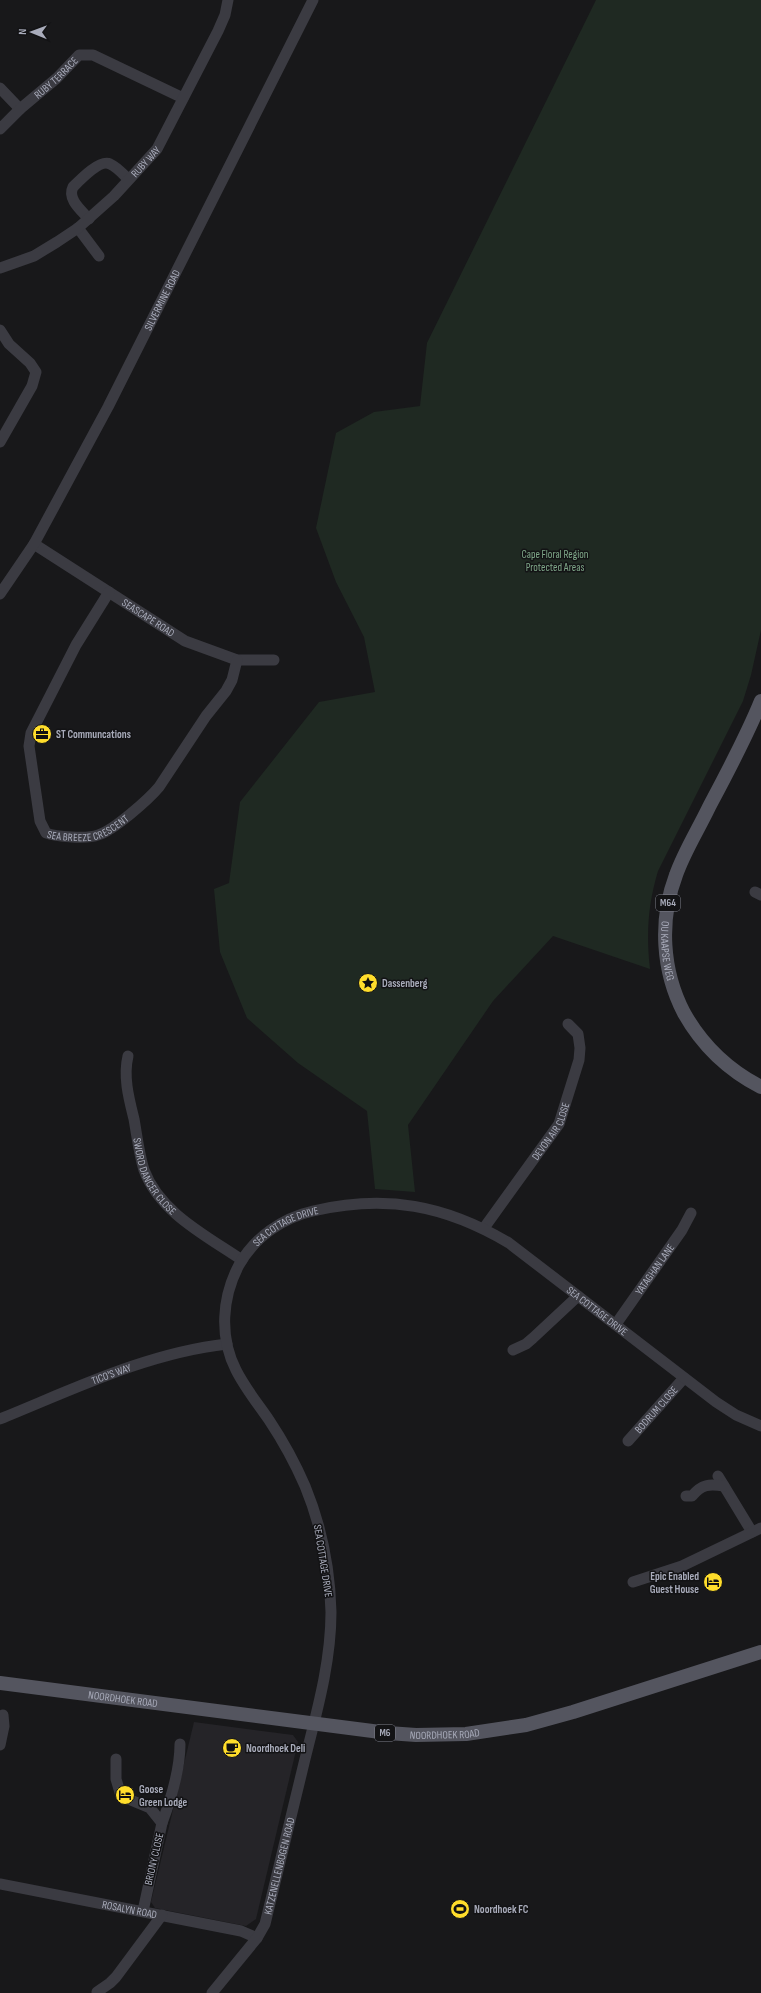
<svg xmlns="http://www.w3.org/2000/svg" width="761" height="1993" font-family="'Sofia Sans Condensed',sans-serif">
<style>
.built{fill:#252428}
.green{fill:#1f2922}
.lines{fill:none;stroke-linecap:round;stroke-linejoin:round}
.minor{stroke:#3b3b42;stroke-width:11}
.major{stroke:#54555f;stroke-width:14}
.labels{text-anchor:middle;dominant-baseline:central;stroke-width:3;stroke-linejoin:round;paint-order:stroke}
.shield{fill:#131315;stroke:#7c7e89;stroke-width:1}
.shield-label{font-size:10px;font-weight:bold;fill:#a9acbb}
.street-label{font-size:11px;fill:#a9acbb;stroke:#131315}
.park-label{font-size:11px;fill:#7fa789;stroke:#131315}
.poi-label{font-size:11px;font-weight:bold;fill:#a9acbb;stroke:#131315;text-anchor:start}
</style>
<rect width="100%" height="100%" fill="#18181a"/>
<path class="built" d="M 194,1722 L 293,1735 L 298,1742 L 256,1919 L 246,1926 L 155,1908 L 151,1902 Z"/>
<path class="green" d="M 596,0 L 761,0 L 761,630 L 751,675 L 743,701 L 658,871 C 648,904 646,934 650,969 L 553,936 L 493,1001 L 408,1125 L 415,1192 L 375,1189 L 367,1111 L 298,1063 L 247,1018 L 220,952 L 214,889 L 229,883 L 240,802 L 319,702 L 375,692 L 364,637 L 336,582 L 316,528 L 336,433 L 374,412 L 420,406 L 427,343 Z"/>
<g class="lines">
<g class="minor">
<path d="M 0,88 L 20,109"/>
<path id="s1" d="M 0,129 L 20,109 L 57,78 L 79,55 L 93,55 L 183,98"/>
<path d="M 89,219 C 81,210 67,199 73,187 C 80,180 100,159 110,164 C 117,167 123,174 128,179"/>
<path d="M 78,228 L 99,256"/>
<path id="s2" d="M 0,268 L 34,256 L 57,242 L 78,228 L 114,196 L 157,149 L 218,31 L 225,15 L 228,0"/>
<path d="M 0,330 L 9,344 L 30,363 L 36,372 L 32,386 L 0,442"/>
<path id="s3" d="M 34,544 L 185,641 L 237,660 L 274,660"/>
<path id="s4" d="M 109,592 L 76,645 L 31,733 L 29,746 L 40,821 L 46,833 C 56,837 88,839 98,835 C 113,831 149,799 159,787 L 206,716 L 226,691 L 232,680 L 237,660"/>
<path id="s5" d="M 0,594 L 34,544 L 108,407 L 313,0"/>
<path d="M 755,892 L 761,895"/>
<path id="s6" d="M 128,1056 C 123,1077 129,1099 134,1119 C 137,1136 139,1154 144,1170 C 160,1213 207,1236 242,1260"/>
<path id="s7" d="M 484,1228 L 559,1124 L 579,1060 L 580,1048 L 578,1034 L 568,1024"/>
<path id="s8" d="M 616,1324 L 682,1230 L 691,1213"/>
<path d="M 513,1350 L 526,1344 L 533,1338 L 578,1296"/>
<path id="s9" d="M 0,1419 C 74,1389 147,1353 227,1344"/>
<path id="s10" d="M 628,1441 L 684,1378"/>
<path d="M 718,1476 L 752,1532"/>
<path d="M 686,1496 L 692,1496 C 702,1484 709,1484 724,1486"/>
<path d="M 633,1582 L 682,1566 L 761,1528"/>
<path d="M 0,1745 L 4,1726 L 3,1715"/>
<path d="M 116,1759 L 116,1779 L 121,1796 L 150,1808 L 162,1823 L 143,1911"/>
<path d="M 162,1823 C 171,1799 180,1770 180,1744"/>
<path id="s11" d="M 0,1884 L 241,1931 L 257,1938"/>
<path d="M 97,1992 L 110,1983 L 116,1977 L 162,1915"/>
<path id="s12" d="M 212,1993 L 257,1938 L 265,1924 C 278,1869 292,1814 305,1759 C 317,1711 331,1662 331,1612 C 330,1569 321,1525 305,1486 C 295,1463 283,1441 269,1420 C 258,1404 245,1388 236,1370 C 219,1337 222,1297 239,1265 C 255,1237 282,1218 313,1211 C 386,1194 445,1205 509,1243 L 716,1402 L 736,1415 L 761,1426"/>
</g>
<g class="major">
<path id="s13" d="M 761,701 C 746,738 727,773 709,807 C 698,830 684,852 676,875 C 659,920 662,971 684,1013 C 702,1045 728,1070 761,1087"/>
<path id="s14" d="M 0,1683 L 388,1733 L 416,1735 L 466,1734 L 526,1725 L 573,1712 L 761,1652"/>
</g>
</g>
<defs>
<g id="office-disc" transform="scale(1)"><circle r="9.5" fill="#ffdd2b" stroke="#131315"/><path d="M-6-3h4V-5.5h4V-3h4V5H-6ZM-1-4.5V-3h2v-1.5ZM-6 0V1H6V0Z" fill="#111"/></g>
<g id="sight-disc" transform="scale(1)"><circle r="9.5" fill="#ffdd2b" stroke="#131315"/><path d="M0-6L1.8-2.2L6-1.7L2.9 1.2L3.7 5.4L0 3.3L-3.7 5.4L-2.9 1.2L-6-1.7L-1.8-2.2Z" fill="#111"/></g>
<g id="hotel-disc" transform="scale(1)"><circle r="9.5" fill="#ffdd2b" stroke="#131315"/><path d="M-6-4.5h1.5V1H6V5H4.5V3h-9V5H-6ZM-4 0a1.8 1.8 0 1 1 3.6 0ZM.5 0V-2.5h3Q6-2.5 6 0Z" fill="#111"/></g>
<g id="cafe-disc" transform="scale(1)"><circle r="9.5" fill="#ffdd2b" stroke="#131315"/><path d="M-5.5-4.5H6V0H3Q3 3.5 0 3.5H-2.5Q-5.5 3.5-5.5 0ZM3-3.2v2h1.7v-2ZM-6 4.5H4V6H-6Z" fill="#111"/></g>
<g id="stadium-disc" transform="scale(1)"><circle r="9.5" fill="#ffdd2b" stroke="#131315"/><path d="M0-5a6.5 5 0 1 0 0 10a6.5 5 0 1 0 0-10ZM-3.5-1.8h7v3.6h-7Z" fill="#111"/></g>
</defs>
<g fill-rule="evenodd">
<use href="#office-disc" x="42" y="734"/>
<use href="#sight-disc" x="368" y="983"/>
<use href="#hotel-disc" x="713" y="1582"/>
<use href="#cafe-disc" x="232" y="1748"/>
<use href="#hotel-disc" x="125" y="1795"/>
<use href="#stadium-disc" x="460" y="1909"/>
</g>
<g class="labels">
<g class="shield">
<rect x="656" y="895" width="24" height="16" rx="3"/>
<rect x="375" y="1725" width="20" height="16" rx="3"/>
</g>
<g class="shield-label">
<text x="668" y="903">M64</text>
<text x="385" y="1733">M6</text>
</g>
<g class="street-label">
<text stroke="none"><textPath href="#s1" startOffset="76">RUBY TERRACE</textPath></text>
<text stroke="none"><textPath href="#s2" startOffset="183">RUBY WAY</textPath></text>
<text stroke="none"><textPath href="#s5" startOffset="336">SILVERMINE ROAD</textPath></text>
<text stroke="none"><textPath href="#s3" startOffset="136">SEASCAPE ROAD</textPath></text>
<text stroke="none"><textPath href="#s4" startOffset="308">SEA BREEZE CRESCENT</textPath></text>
<text stroke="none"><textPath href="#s13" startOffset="271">OU KAAPSE WEG</textPath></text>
<text stroke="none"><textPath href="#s7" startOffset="118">DEVON AIR CLOSE</textPath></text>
<text stroke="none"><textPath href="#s6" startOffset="126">SWORD DANCER CLOSE</textPath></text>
<text stroke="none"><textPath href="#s12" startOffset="843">SEA COTTAGE DRIVE</textPath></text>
<text stroke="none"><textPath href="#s8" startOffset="67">YATAGHAN LANE</textPath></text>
<text stroke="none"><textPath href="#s12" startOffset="1190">SEA COTTAGE DRIVE</textPath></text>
<text stroke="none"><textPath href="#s9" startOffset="120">TICO'S WAY</textPath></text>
<text stroke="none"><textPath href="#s10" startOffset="42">BODRUM CLOSE</textPath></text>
<text transform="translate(323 1561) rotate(81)">SEA COTTAGE DRIVE</text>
<text stroke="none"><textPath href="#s14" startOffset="124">NOORDHOEK ROAD</textPath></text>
<text stroke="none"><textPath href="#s14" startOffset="448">NOORDHOEK ROAD</textPath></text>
<text transform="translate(154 1859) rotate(-77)">BRIONY CLOSE</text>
<text stroke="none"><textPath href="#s12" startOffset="147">KATZENELLENBOGEN ROAD</textPath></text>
<text stroke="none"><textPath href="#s11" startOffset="132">ROSALYN ROAD</textPath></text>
</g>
<g class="park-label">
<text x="555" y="554">Cape Floral Region<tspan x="555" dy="13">Protected Areas</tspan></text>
</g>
<g class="poi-label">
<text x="56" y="734">ST Communcations</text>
<text x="382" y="983">Dassenberg</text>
<text x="699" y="1576" text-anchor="end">Epic Enabled<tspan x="699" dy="13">Guest House</tspan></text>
<text x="246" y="1748">Noordhoek Deli</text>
<text x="139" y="1789">Goose<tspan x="139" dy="13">Green Lodge</tspan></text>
<text x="474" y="1909">Noordhoek FC</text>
</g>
</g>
<g transform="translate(32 32) rotate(271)" stroke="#131315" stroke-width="3" paint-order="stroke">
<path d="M0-3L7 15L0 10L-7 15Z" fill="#a9acbb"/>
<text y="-6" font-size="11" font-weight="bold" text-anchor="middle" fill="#a9acbb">N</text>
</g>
</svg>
